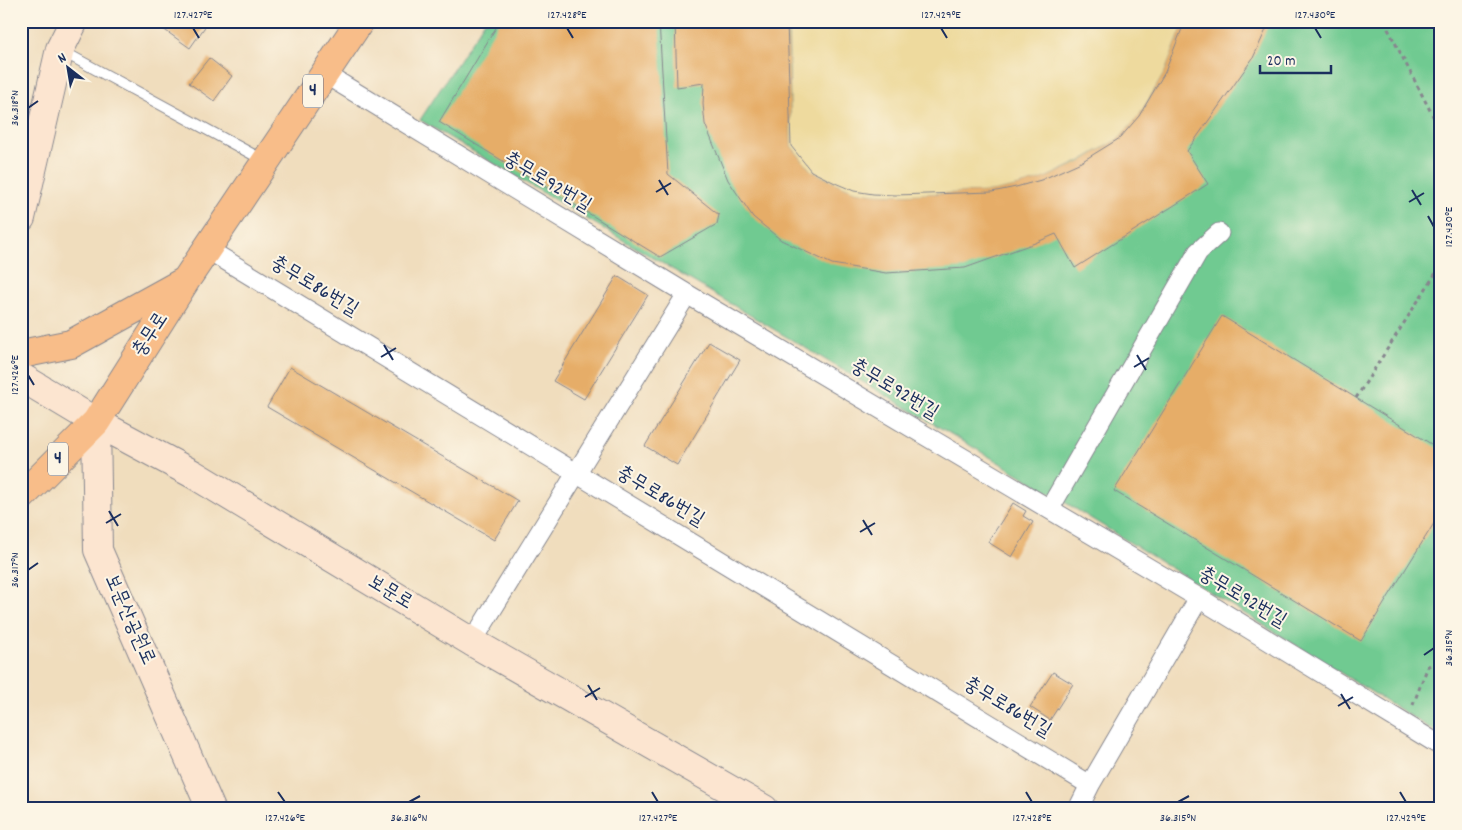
<svg xmlns="http://www.w3.org/2000/svg" width="1462" height="830" font-family="Dekko,'Poor Story',sans-serif">
<style>
.green{fill:#70ca91;stroke:#467c78}
.sand{fill:#eeda9e;stroke:#84847e}
.building{fill:#e6ad68}
.lines{fill:none;stroke-linecap:round;stroke-linejoin:round}
.lane-casing{stroke:#86868e;stroke-width:12}
.street-casing{stroke:#86868e;stroke-width:21}
.secondary-casing{stroke:#86868e;stroke-width:30}
.primary-casing{stroke:#86868e;stroke-width:30}
.path{stroke:#86868e;stroke-width:3;stroke-dasharray:4 4;stroke-linecap:butt}
.lane{stroke:#fff;stroke-width:10}
.street{stroke:#fff;stroke-width:19}
.secondary{stroke:#fce5d0;stroke-width:28}
.primary{stroke:#f8bd89;stroke-width:28}
.ticks{fill:none;stroke:#1b2f5e;stroke-width:2}
.labels{text-anchor:middle;dominant-baseline:central;stroke-width:4;stroke-linejoin:round;paint-order:stroke}
.shield{fill:#fcf5e5;stroke:#5e6a86;stroke-width:1}
.shield-label{font-size:19px;font-weight:bold;fill:#1b2f5e}
.street-label{font-size:20px;fill:#1b2f5e;stroke:#fcf5e5}
.neatline{fill:none;stroke:#1b2f5e;stroke-width:2}
.ticks-label{font-size:12px;text-anchor:middle;fill:#1b2f5e}
</style>
<rect width="100%" height="100%" fill="#fcf5e5"/>
<filter id="ink" filterUnits="userSpaceOnUse"><feTurbulence type="fractalNoise" baseFrequency=".02" numOctaves="2"/><feDisplacementMap in="SourceGraphic" scale="10" xChannelSelector="R" yChannelSelector="G"/><feConvolveMatrix kernelMatrix="1 2 1 2 8 2 1 2 1" color-interpolation-filters="sRGB"/></filter>
<filter id="wash" filterUnits="userSpaceOnUse"><feTurbulence type="fractalNoise" baseFrequency=".0096" numOctaves="4" result="noise"/><feDisplacementMap in="SourceGraphic" scale="20" xChannelSelector="R" yChannelSelector="G"/><feGaussianBlur stdDeviation="1.12" result="paint"/><feColorMatrix in="noise" values="0 0 0 0 0 0 0 0 0 0 0 0 0 0 0 0 0 1.4 0 .05"/><feComposite in="paint" operator="in"/></filter>
<g filter="url(#wash)">
<rect width="100%" height="100%" fill="#f0ddbd"/>
<path class="green" d="M 485,21 L 1441,21 L 1441,735 L 1037,485 L 420,120 Z"/>
<path class="sand" d="M 788,21 L 1185,21 L 1165,72 L 1139,116 L 1120,138 L 1081,161 L 1041,180 L 1016,187 L 992,192 L 895,195 L 873,194 L 854,191 L 835,183 L 811,171 L 791,146 Z"/>
<g id="blocks">
<path class="building" d="M 162,21 L 209,21 L 190,48 L 159,26 Z
M 500,21 L 659,21 L 668,174 L 719,215 L 717,224 L 660,257 L 439,122 Z
M 675,21 L 787,21 L 791,146 L 811,171 L 835,183 L 854,191 L 873,194 L 895,195 L 992,192 L 1016,187 L 1041,180 L 1081,162 L 1120,138 L 1139,116 L 1165,72 L 1185,21 L 1270,21 L 1253,58 L 1187,151 L 1208,184 L 1075,268 L 1056,234 L 1035,243 L 965,268 L 886,273 L 832,264 L 781,240 L 753,217 L 728,180 L 705,124 L 703,104 L 704,83 L 677,87 Z
M 209,58 L 232,76 L 214,101 L 189,83 Z
M 617,276 L 648,295 L 584,399 L 553,381 Z
M 1222,316 L 1441,450 L 1441,512 L 1361,641 L 1114,491 Z
M 709,342 L 740,360 L 677,465 L 645,446 Z
M 290,367 L 518,501 L 494,540 L 267,407 Z
M 1013,503 L 1026,511 L 1023,516 L 1033,522 L 1012,557 L 988,542 Z
M 1053,672 L 1073,684 L 1050,720 L 1030,707 Z"/>
</g>
</g>
<g filter="url(#ink)">
<use href="#blocks" fill-opacity="0" stroke="#86868e" stroke-width="1"/>
<g class="lines">
<g class="lane-casing">
<path id="lane" d="M 60,50 L 265,161"/>
</g>
<g class="street-casing">
<path id="street" d="M 325,74 L 687,294 L 1199,598 L 1441,746
M 207,249 L 1090,785
M 1050,508 L 1198,252 L 1219,233
M 472,642 L 687,294
M 1078,809 L 1090,785 L 1199,598"/>
</g>
<g class="secondary-casing">
<path id="secondary" d="M 21,218 L 60,49 L 74,21
M 21,377 L 96,422 L 193,474 L 472,642 L 764,809
M 96,422 L 98,550 L 211,809"/>
</g>
<g class="primary-casing">
<path id="primary" d="M 21,354 L 71,344 L 185,281
M 21,497 L 96,422 L 186,280 L 360,21"/>
</g>
<path class="path" d="M 1386,21 L 1388,29 L 1435,120 L 1441,128
M 1356,398 L 1441,265
M 1413,705 L 1428,666 L 1441,663"/>
<use href="#lane" class="lane"/>
<use href="#street" class="street"/>
<use href="#secondary" class="secondary"/>
<use href="#primary" class="primary"/>
</g>
</g>
<path class="ticks" d="M 193,28 L 199,38M 567,28 L 573,38M 941,28 L 947,38M 1315,28 L 1321,38M 28,108 L 38,101M 659,180 L 668,195M 1412,190 L 1421,205M 656,192 L 671,183M 1409,202 L 1424,193M 1428,216 L 1434,227M 384,345 L 393,360M 1137,355 L 1146,370M 381,357 L 396,348M 1134,367 L 1149,358M 28,375 L 34,385M 109,511 L 118,526M 863,520 L 872,535M 106,523 L 121,514M 860,532 L 875,523M 28,570 L 38,563M 1424,655 L 1434,648M 588,685 L 597,700M 1341,694 L 1350,709M 585,697 L 600,688M 1338,706 L 1353,697M 278,792 L 285,802M 652,792 L 658,802M 1026,792 L 1032,802M 1400,792 L 1406,802M 409,802 L 420,796M 1178,802 L 1189,796"/>
<g class="labels">
<g class="shield">
<rect x="303" y="74.5" width="20" height="33" rx="4"/>
<rect x="48" y="442.5" width="20" height="33" rx="4"/>
</g>
<g class="shield-label">
<text x="313" y="91">4</text>
<text x="58" y="459">4</text>
</g>
<g class="street-label">
<text transform="translate(547 183) rotate(31)">충무로92번길</text>
<text transform="translate(314 287) rotate(31)">충무로86번길</text>
<text transform="translate(151 335) rotate(-57)">충무로</text>
<text transform="translate(894 390) rotate(31)">충무로92번길</text>
<text transform="translate(660 497) rotate(31)">충무로86번길</text>
<text transform="translate(390 593) rotate(31)">보문로</text>
<text transform="translate(1242 598) rotate(31)">충무로92번길</text>
<text transform="translate(129 620) rotate(66)">보문산공원로</text>
<text transform="translate(1007 708) rotate(31)">충무로86번길</text>
</g>
</g>
<rect width="1462" height="830" fill="none" stroke="#fcf5e5" stroke-width="55"/>
<g transform="translate(68 68) rotate(329)" stroke="#fcf5e5" stroke-width="4" paint-order="stroke">
<path d="M0-4L9 19L0 12L-9 19Z" fill="#1b2f5e"/>
<text y="-8" font-size="14" font-weight="bold" text-anchor="middle" fill="#1b2f5e">N</text>
</g>
<path d="M1260 65v8h71v-8" fill="none" stroke="#1b2f5e" stroke-width="2.5"/>
<text x="1267" y="65" font-size="15" fill="#1b2f5e" stroke="#fcf5e5" stroke-width="4" paint-order="stroke">20 m</text>
<rect x="28" y="28" width="1406" height="774" class="neatline"/>
<g class="ticks-label">
<text x="193" y="18">127.427°E</text>
<text x="567" y="18">127.428°E</text>
<text x="941" y="18">127.429°E</text>
<text x="1315" y="18">127.430°E</text>
<text transform="translate(14 108) rotate(-90)" y="4">36.318°N</text>
<text transform="translate(1448 227) rotate(-90)" y="4">127.430°E</text>
<text transform="translate(14 375) rotate(-90)" y="4">127.426°E</text>
<text transform="translate(14 570) rotate(-90)" y="4">36.317°N</text>
<text transform="translate(1448 648) rotate(-90)" y="4">36.315°N</text>
<text x="285" y="821">127.426°E</text>
<text x="409" y="821">36.316°N</text>
<text x="658" y="821">127.427°E</text>
<text x="1032" y="821">127.428°E</text>
<text x="1178" y="821">36.315°N</text>
<text x="1406" y="821">127.429°E</text>
</g>
</svg>
